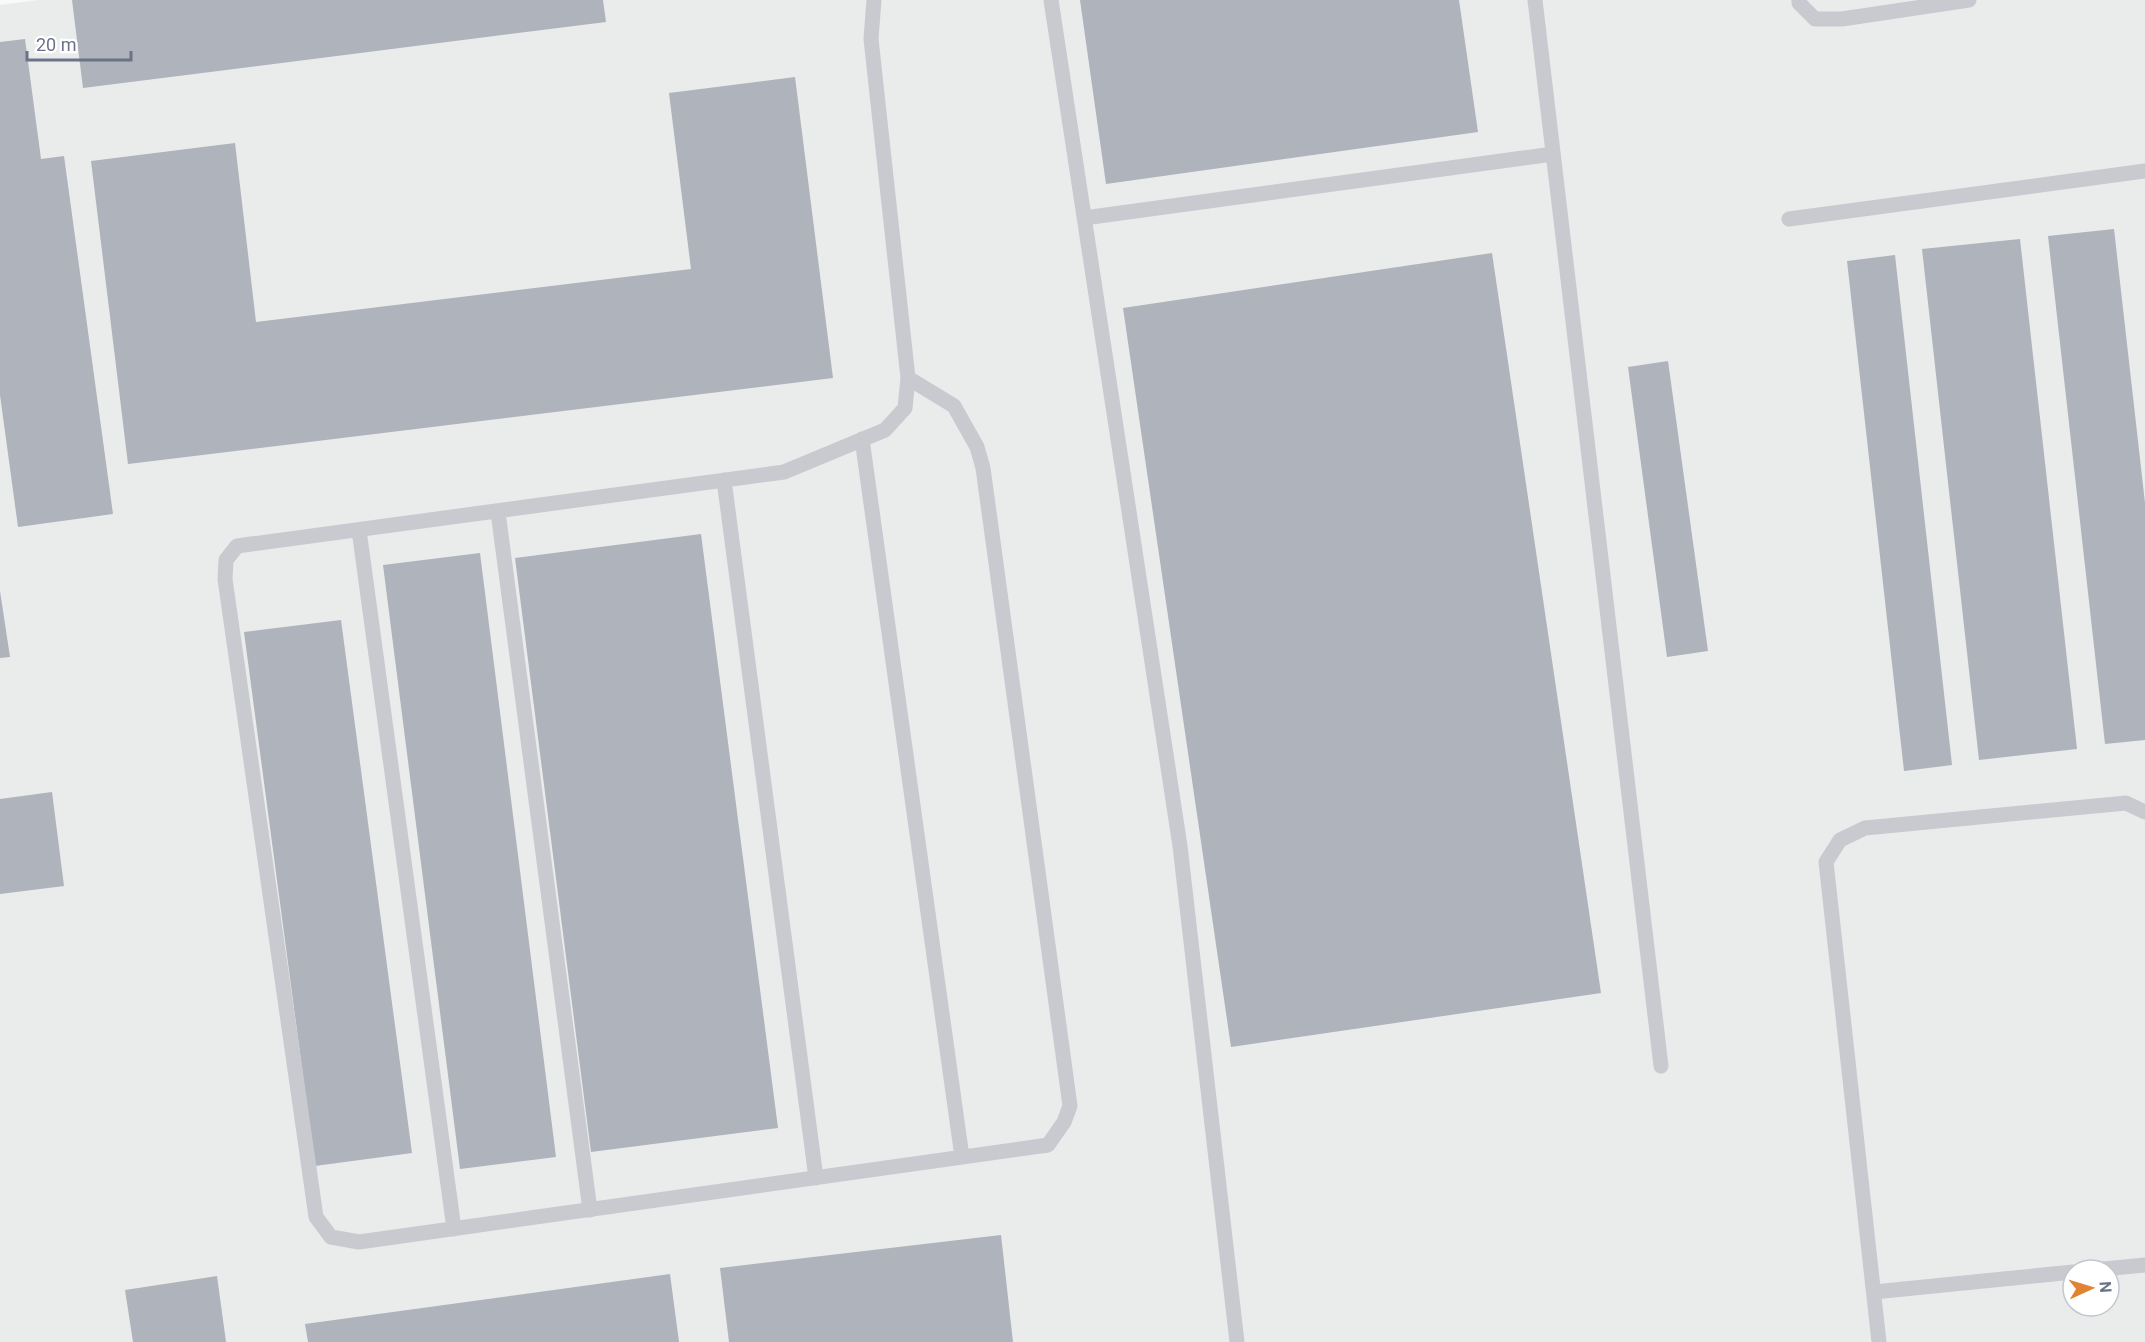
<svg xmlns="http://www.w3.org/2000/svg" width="2145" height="1342" font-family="Roboto,sans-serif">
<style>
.built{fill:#eaebeb;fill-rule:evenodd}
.building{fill:#aeb3bc}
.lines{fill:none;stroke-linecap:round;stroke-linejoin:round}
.lane{stroke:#c8cacf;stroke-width:15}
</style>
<rect width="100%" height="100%" fill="#f9faf8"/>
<path class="built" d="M 38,0 L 2145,0 L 2145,1342 L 0,1342 L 0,5 ZM 2073,1270 L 2109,1270 L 2109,1306 L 2073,1306 Z"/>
<path class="building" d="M 72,0 L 603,0 L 606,22 L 83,88 Z
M 1080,0 L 1459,0 L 1478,132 L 1106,184 Z
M 25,39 L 41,159 L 64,156 L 113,514 L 18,527 L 0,395 L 0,42 Z
M 795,77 L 833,378 L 128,464 L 91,161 L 235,143 L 256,322 L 691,269 L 669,93 Z
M 2114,229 L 2145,503 L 2145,740 L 2105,744 L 2048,236 Z
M 2020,239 L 2077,749 L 1979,760 L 1922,249 Z
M 1492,253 L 1601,993 L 1231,1047 L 1123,308 Z
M 1895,255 L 1952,765 L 1904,771 L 1847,261 Z
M 1668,361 L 1708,651 L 1667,657 L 1628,367 Z
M 701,534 L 778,1128 L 591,1152 L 515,558 Z
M 480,553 L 556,1157 L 460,1169 L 383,565 Z
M 0,591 L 10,657 L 0,658 Z
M 341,620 L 412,1153 L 315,1166 L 244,632 Z
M 52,792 L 64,886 L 0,894 L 0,799 Z
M 1001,1235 L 1013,1342 L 729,1342 L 720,1268 Z
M 670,1274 L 679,1342 L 308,1342 L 305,1324 Z
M 217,1276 L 226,1342 L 133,1342 L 125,1290 Z"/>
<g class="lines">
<path class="lane" d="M 874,0 L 871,39 L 908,378 L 905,408 L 885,430 L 784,472 L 237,546 L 226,560 L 225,579 L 316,1217 L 331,1237 L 359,1242 L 1048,1145 L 1064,1122 L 1070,1106 L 983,468 L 977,447 L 954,406 L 908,378
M 1051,0 L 1180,846 L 1237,1342
M 1535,0 L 1661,1066
M 1799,0 L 1799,3 L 1815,19 L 1842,19 L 1969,0
M 1084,218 L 1553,154
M 1789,219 L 2145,171
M 862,439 L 962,1157
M 724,480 L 816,1178
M 498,512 L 590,1210
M 359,530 L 454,1229
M 2093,1270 L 2145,1265
M 1874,1292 L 2073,1272
M 1879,1342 L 1826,862 L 1840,840 L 1865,828 L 2126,803 L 2145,812"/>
</g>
<g transform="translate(2091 1288) rotate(86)"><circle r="28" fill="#ffffff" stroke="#c3c7cf" stroke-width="1.5"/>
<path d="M0-4.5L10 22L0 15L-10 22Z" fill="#e08332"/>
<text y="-9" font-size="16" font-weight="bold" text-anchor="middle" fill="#6a7388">N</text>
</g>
<path d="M27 51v9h104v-9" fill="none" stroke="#6a7388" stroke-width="3"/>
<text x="36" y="51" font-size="18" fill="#6a7388" stroke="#ffffff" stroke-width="4.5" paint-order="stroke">20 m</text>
</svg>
